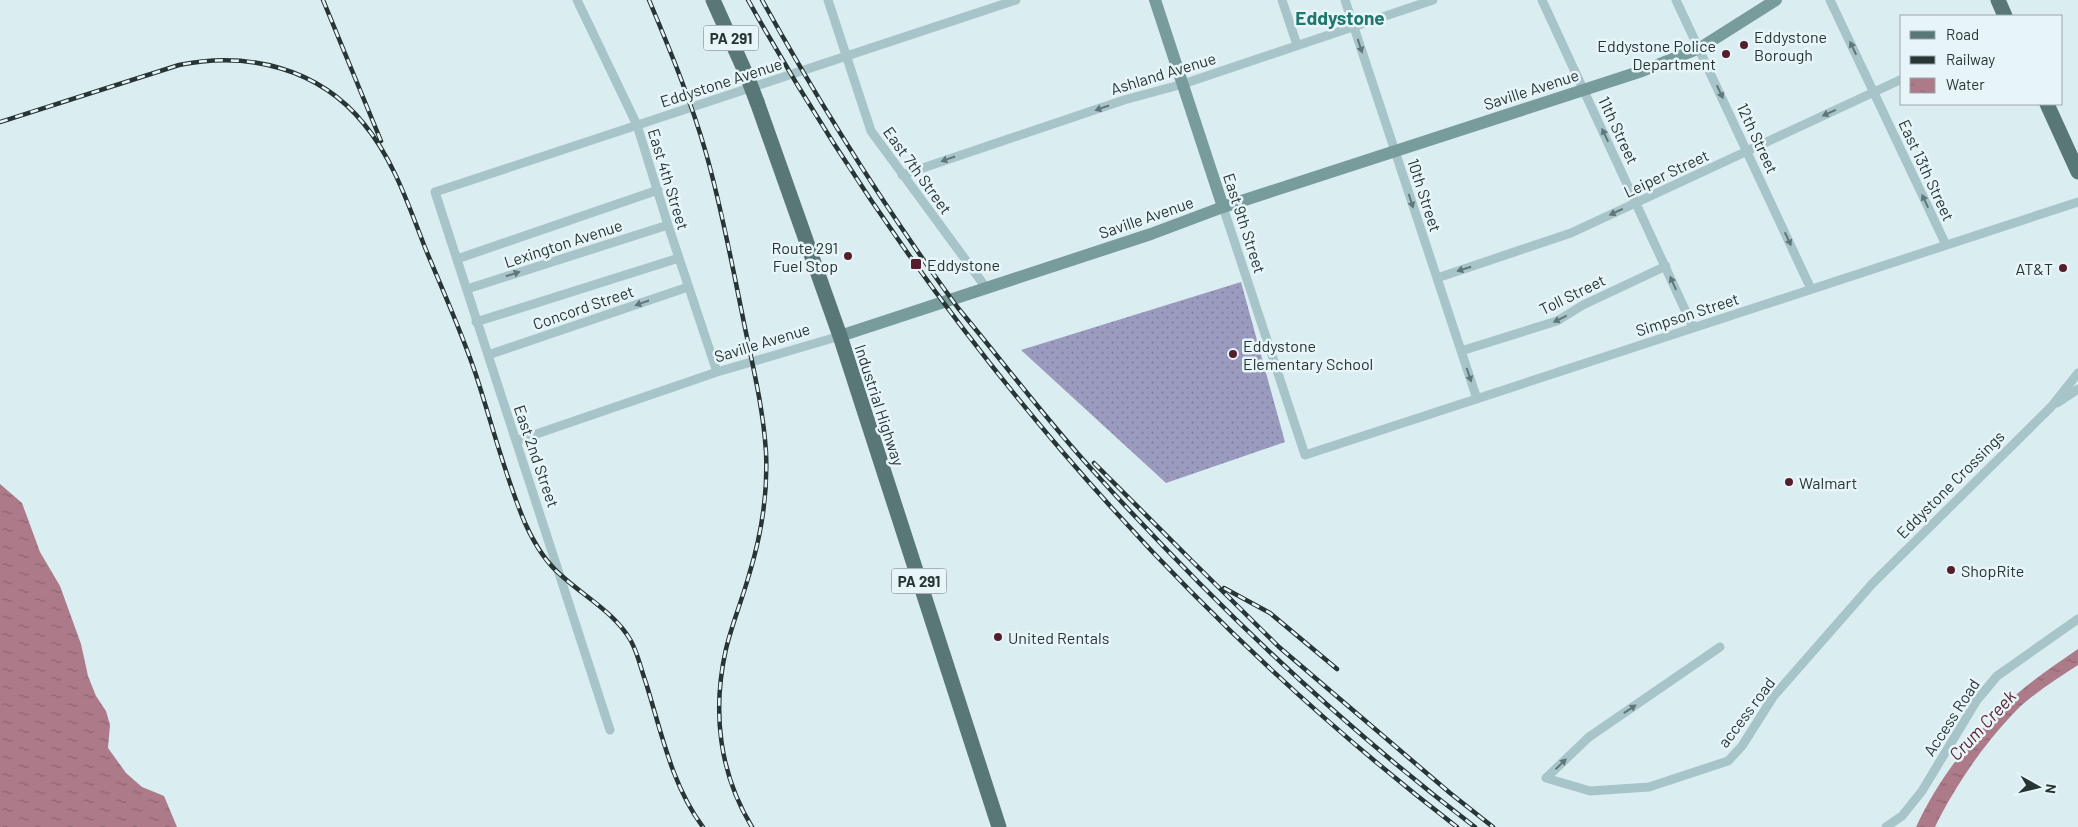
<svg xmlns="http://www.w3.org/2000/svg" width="2078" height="827" font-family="Barlow,sans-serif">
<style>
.grass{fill:url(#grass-dots)}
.water{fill:url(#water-ripples)}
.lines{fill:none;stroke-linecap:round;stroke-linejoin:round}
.street{stroke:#a7c5c9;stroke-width:9}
.secondary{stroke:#789b9c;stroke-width:12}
.primary{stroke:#597777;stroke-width:15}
.rail-casing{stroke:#273535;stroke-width:4.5}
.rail{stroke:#e7f5f9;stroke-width:2.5;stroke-dasharray:8;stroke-linecap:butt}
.primary-bridge{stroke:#597777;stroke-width:15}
.oneway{fill:#617678}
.poi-dot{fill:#551e2d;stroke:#e7f5f9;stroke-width:2}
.labels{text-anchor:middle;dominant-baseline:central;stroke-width:5;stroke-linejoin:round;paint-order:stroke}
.shield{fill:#e7f5f9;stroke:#616f70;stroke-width:1}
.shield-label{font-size:15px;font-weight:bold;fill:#273535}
.poi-label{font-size:16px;fill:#273535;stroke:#e7f5f9;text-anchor:start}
.street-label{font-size:16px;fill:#273535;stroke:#e7f5f9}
.water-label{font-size:18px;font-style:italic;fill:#551e2d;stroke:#e7f5f9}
.quarter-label{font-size:19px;font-weight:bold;fill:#20776e;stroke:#e7f5f9}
</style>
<defs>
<pattern id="grass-dots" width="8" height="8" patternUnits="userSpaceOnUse" patternTransform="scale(1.25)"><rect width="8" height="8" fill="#9b9bbf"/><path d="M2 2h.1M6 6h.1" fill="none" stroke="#7e7f9c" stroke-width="1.8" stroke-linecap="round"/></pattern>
<pattern id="water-ripples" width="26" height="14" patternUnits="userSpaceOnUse" patternTransform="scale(1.25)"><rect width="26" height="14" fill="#ad7a89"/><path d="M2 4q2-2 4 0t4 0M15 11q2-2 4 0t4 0" fill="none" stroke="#8d6571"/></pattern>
</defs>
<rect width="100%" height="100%" fill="#daedf1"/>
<path class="grass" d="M 1241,282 L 1285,442 L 1166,483 L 1021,350 Z"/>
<path class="water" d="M 0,484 L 22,503 L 40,552 L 60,586 L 81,644 L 88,676 L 96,696 L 106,711 L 110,725 L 108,748 L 126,773 L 142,787 L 164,796 L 177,827 L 0,827 Z
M 2078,649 L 2078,665 C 2055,680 2029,696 2011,716 C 1981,748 1954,788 1935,827 L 1916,827 C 1937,782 1967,742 2003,707 C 2025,685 2052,667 2078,649 Z"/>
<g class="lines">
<path class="street" d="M 577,0 L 637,125 L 668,225 L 717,372
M 828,0 L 871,131 L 987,289
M 1282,0 L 1297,45
M 1345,0 L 1477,399
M 1542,0 L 1693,327
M 1676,0 L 1811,289
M 1830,0 L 1946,245
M 902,175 L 1124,100 L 1183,84 L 1433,0
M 1223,207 L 1305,455 L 2078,202
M 457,259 L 658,190
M 1437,278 L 1571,233 L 1902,79
M 467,289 L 668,225
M 476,322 L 679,258
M 1461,351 L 1557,321 L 1583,305 L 1666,266
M 488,355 L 688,287
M 2057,403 L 2078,389
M 516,441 L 717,372 L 840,336
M 1720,647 L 1589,737 L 1546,778 L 1590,791 L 1649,787 L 1728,761 L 1742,746 L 1773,697 L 1872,584 L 2051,407 L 2078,373
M 610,730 L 435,192 L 1016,0
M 1886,827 L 1902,816 L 1922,791 L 1977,700 L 1997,676 L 2078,619"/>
<path class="secondary" d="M 1155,0 L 1223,207
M 840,336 L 1151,234 L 1223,207 L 1642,71 L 1700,48 L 1776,0"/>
<path class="primary" d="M 713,0 L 747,76
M 1998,0 L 2005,16
M 757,102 L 840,336 L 999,827
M 2047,104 L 2078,172"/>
<g class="rail-casing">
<path id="rail" d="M 323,0 L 381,141
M 649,0 C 670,50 691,101 706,153 C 721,206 731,259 742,313 C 751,359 763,405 766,452 C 768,494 761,536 749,575 C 742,600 732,624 726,649 C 712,711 719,773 752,827
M 748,0 C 927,320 1166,603 1457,827
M 762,0 C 821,106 886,210 958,308 C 1004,363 1047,421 1096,474 C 1212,602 1337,722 1475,827
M 0,122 L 179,65 C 248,51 319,68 364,124 C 394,160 409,207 426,250 C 443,291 462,333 476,375 C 492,424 505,476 525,523 C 534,543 545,562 562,576 C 585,597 615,613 631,641 C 638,654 641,669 646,683 C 661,731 672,786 703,827
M 1094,463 L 1195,564
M 1191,560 L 1279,647 L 1450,793 L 1493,827
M 1224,588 L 1270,613 L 1337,669"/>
</g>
<use href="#rail" class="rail"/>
<path class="primary-bridge" d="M 747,76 L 757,102"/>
</g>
<defs><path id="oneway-solid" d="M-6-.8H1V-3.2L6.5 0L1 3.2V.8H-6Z" transform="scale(1.25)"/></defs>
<g class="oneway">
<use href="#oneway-solid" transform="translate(1360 46) rotate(72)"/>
<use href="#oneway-solid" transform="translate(1853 48) rotate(-115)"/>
<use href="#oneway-solid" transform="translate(1720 92) rotate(65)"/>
<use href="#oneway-solid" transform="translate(1102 108) rotate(161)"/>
<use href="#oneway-solid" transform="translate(1829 113) rotate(156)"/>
<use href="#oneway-solid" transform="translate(1605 135) rotate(-115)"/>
<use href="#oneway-solid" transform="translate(948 159) rotate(161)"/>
<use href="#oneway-solid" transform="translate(1411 201) rotate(72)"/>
<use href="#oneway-solid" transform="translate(1925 201) rotate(-115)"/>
<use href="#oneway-solid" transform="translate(1616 212) rotate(155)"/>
<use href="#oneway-solid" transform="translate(1788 239) rotate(65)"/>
<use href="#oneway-solid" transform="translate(1464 269) rotate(162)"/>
<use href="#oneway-solid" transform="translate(513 274) rotate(-18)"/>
<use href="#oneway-solid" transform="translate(1673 283) rotate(-114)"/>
<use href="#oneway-solid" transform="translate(642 303) rotate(161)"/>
<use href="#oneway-solid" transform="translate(1560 319) rotate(154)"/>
<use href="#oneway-solid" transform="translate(1469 375) rotate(72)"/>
<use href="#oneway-solid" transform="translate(1630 709) rotate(-34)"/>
<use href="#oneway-solid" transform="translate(1561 764) rotate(-44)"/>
</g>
<g class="poi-dot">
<circle cx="1744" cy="45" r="5"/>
<circle cx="1726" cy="54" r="5"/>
<circle cx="848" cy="256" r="5"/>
<rect x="910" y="258" width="12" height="12" rx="2.5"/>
<circle cx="2063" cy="268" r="5"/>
<circle cx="1233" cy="354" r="5"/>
<circle cx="1789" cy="482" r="5"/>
<circle cx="1951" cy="570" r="5"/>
<circle cx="998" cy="637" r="5"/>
</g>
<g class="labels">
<g class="shield">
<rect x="703.5" y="25.5" width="55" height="25" rx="4"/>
<rect x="891.5" y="568.5" width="55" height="25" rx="4"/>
</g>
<g class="shield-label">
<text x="731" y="38">PA 291</text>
<text x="919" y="581">PA 291</text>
</g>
<g class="poi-label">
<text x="1754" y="36">Eddystone<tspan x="1754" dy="18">Borough</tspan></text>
<text x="1716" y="45" text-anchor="end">Eddystone Police<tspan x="1716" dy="18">Department</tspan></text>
<text x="838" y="247" text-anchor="end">Route 291<tspan x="838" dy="18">Fuel Stop</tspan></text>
<text x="927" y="264">Eddystone</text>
<text x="2053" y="268" text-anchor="end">AT&amp;T</text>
<text x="1243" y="345">Eddystone<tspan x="1243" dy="18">Elementary School</tspan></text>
<text x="1799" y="482">Walmart</text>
<text x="1961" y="570">ShopRite</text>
<text x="1008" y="637">United Rentals</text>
</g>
<g class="street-label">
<text transform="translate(1163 73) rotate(-17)">Ashland Avenue</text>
<text transform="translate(721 82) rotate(-18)">Eddystone Avenue</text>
<text transform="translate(1531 89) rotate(-18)">Saville Avenue</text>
<text transform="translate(1619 130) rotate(65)">11th Street</text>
<text transform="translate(1758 138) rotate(65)">12th Street</text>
<text transform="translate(918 170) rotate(54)">East 7th Street</text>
<text transform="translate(1927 170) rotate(65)">East 13th Street</text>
<text transform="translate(1666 173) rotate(-25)">Leiper Street</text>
<text transform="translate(669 179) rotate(73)">East 4th Street</text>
<text transform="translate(1425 195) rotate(72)">10th Street</text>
<text transform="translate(1146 217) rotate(-19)">Saville Avenue</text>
<text transform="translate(1245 223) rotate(72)">East 9th Street</text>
<text transform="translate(563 243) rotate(-18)">Lexington Avenue</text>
<text transform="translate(1572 294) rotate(-26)">Toll Street</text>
<text transform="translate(583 307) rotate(-19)">Concord Street</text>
<text transform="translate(1687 314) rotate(-18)">Simpson Street</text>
<text transform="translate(762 342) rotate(-17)">Saville Avenue</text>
<text transform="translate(880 405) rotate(72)">Industrial Highway</text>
<text transform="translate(537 456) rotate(71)">East 2nd Street</text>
<text transform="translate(1950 484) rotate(-45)">Eddystone Crossings</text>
<text transform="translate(1746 712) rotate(-53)">access road</text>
<text transform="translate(1951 717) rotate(-57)">Access Road</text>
</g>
<g class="water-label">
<text transform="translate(1982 725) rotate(-47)">Crum Creek</text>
</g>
<g class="quarter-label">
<text x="1340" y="17">Eddystone</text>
</g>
</g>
<rect x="1900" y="15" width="162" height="90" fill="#e7f5f9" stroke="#9aa8ab"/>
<rect x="1910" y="31" width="25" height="8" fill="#597777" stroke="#9aa8ab"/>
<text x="1946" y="40" font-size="15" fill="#273535">Road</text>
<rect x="1910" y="56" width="25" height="8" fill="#273535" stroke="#9aa8ab"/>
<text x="1946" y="65" font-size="15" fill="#273535">Railway</text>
<rect x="1910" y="78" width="25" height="15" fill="url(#water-ripples)" stroke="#9aa8ab"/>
<text x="1946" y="90" font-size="15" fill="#273535">Water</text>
<g transform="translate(2038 787) rotate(98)" stroke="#e7f5f9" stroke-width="4" paint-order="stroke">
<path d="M0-4L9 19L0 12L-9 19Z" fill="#273535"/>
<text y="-8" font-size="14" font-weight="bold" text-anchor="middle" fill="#273535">N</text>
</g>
</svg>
